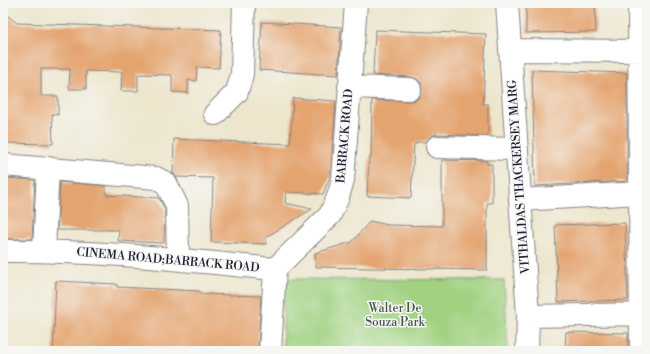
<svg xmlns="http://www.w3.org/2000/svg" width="650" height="354" font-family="'Libre Bodoni',serif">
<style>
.green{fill:#a0d281;stroke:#617a5e}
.building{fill:#e4a46f}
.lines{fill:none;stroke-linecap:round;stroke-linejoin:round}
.minor-casing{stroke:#888484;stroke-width:24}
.minor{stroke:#fff;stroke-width:22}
.labels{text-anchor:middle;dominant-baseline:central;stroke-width:3;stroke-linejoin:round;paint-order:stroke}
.street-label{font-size:12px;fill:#22223b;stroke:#f6f6f2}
.park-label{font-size:12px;fill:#485750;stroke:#f6f6f2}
</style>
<rect width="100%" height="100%" fill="#f6f6f2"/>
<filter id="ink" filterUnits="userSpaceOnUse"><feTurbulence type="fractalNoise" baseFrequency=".025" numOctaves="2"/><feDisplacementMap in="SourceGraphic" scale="8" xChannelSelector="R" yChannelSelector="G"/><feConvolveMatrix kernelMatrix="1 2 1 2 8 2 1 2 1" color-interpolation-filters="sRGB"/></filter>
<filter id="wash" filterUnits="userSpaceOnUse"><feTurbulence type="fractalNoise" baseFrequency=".012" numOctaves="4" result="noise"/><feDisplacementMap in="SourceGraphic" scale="16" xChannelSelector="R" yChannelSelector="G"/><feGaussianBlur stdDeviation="0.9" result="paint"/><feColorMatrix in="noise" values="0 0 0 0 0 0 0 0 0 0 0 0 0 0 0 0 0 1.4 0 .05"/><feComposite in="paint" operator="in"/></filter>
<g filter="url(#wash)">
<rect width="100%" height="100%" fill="#ede6cd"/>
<path class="green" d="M 283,279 L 504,280 L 508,351 L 283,351 Z"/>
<g id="blocks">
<path class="building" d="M 526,3 L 595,3 L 596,32 L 526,33 Z
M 3,12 L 17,23 L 221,30 L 219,68 L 197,67 L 196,81 L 188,80 L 188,93 L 172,92 L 172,75 L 138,74 L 138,91 L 121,91 L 122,72 L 86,71 L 86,89 L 69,89 L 70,69 L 41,69 L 41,96 L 58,96 L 58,115 L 52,114 L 53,144 L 3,143 Z
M 262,22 L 341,27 L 338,75 L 259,70 Z
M 375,30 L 486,34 L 483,104 L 488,104 L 488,136 L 437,134 L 431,136 L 426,142 L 416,142 L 416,144 L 414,144 L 411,198 L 367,196 L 369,158 L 371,158 L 372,100 L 410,101 L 416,100 L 420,96 L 422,90 L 421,83 L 417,79 L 411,77 L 373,75 Z
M 532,70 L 627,73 L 627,181 L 535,186 Z
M 293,98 L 336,101 L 330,177 L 323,194 L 286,192 L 285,203 L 312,209 L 266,237 L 266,244 L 211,242 L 213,178 L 176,177 L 173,173 L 174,139 L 290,144 Z
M 442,160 L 487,161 L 487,164 L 492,164 L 492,203 L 487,203 L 487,270 L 316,267 L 315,253 L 352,242 L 370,221 L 388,225 L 442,226 Z
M 3,178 L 35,180 L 32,239 L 3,239 Z
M 60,182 L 106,186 L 106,195 L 159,198 L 165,209 L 164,243 L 118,241 L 119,230 L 57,230 Z
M 625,223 L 628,300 L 558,302 L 555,225 Z
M 56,281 L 117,284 L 117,287 L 200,291 L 200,294 L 261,296 L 258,351 L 53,351 Z
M 566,332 L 628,333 L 628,351 L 565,351 Z"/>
</g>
</g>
<g filter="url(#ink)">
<use href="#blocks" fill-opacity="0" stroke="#888484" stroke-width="1"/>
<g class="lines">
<g class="minor-casing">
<path id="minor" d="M 507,3 L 528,316 L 527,351
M 639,3 L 641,351
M 510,50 L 647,51
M 349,87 L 410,89
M 215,114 L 237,92 L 242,74 L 244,3
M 437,147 L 517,149
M 3,165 L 156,178 L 166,183 L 177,206 L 178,259
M 520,200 L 640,193
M 44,250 L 48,168
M 3,251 C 94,250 185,260 275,269
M 275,269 L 330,215 L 338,197 L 343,180 L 356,3
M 528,316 L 647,314
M 270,351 L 275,269"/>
</g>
<use href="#minor" class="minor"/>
</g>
</g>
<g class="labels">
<g class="street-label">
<text transform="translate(345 136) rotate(-85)">BARRACK ROAD</text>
<text transform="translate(519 177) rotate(-94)">VITHALDAS THACKERSEY MARG</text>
<text transform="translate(168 260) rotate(5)">CINEMA ROAD;BARRACK ROAD</text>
</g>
<g class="park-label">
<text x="395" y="308">Walter De<tspan x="395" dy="14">Souza Park</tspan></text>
</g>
</g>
<rect width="650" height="354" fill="none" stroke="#f6f6f2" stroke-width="16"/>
</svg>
